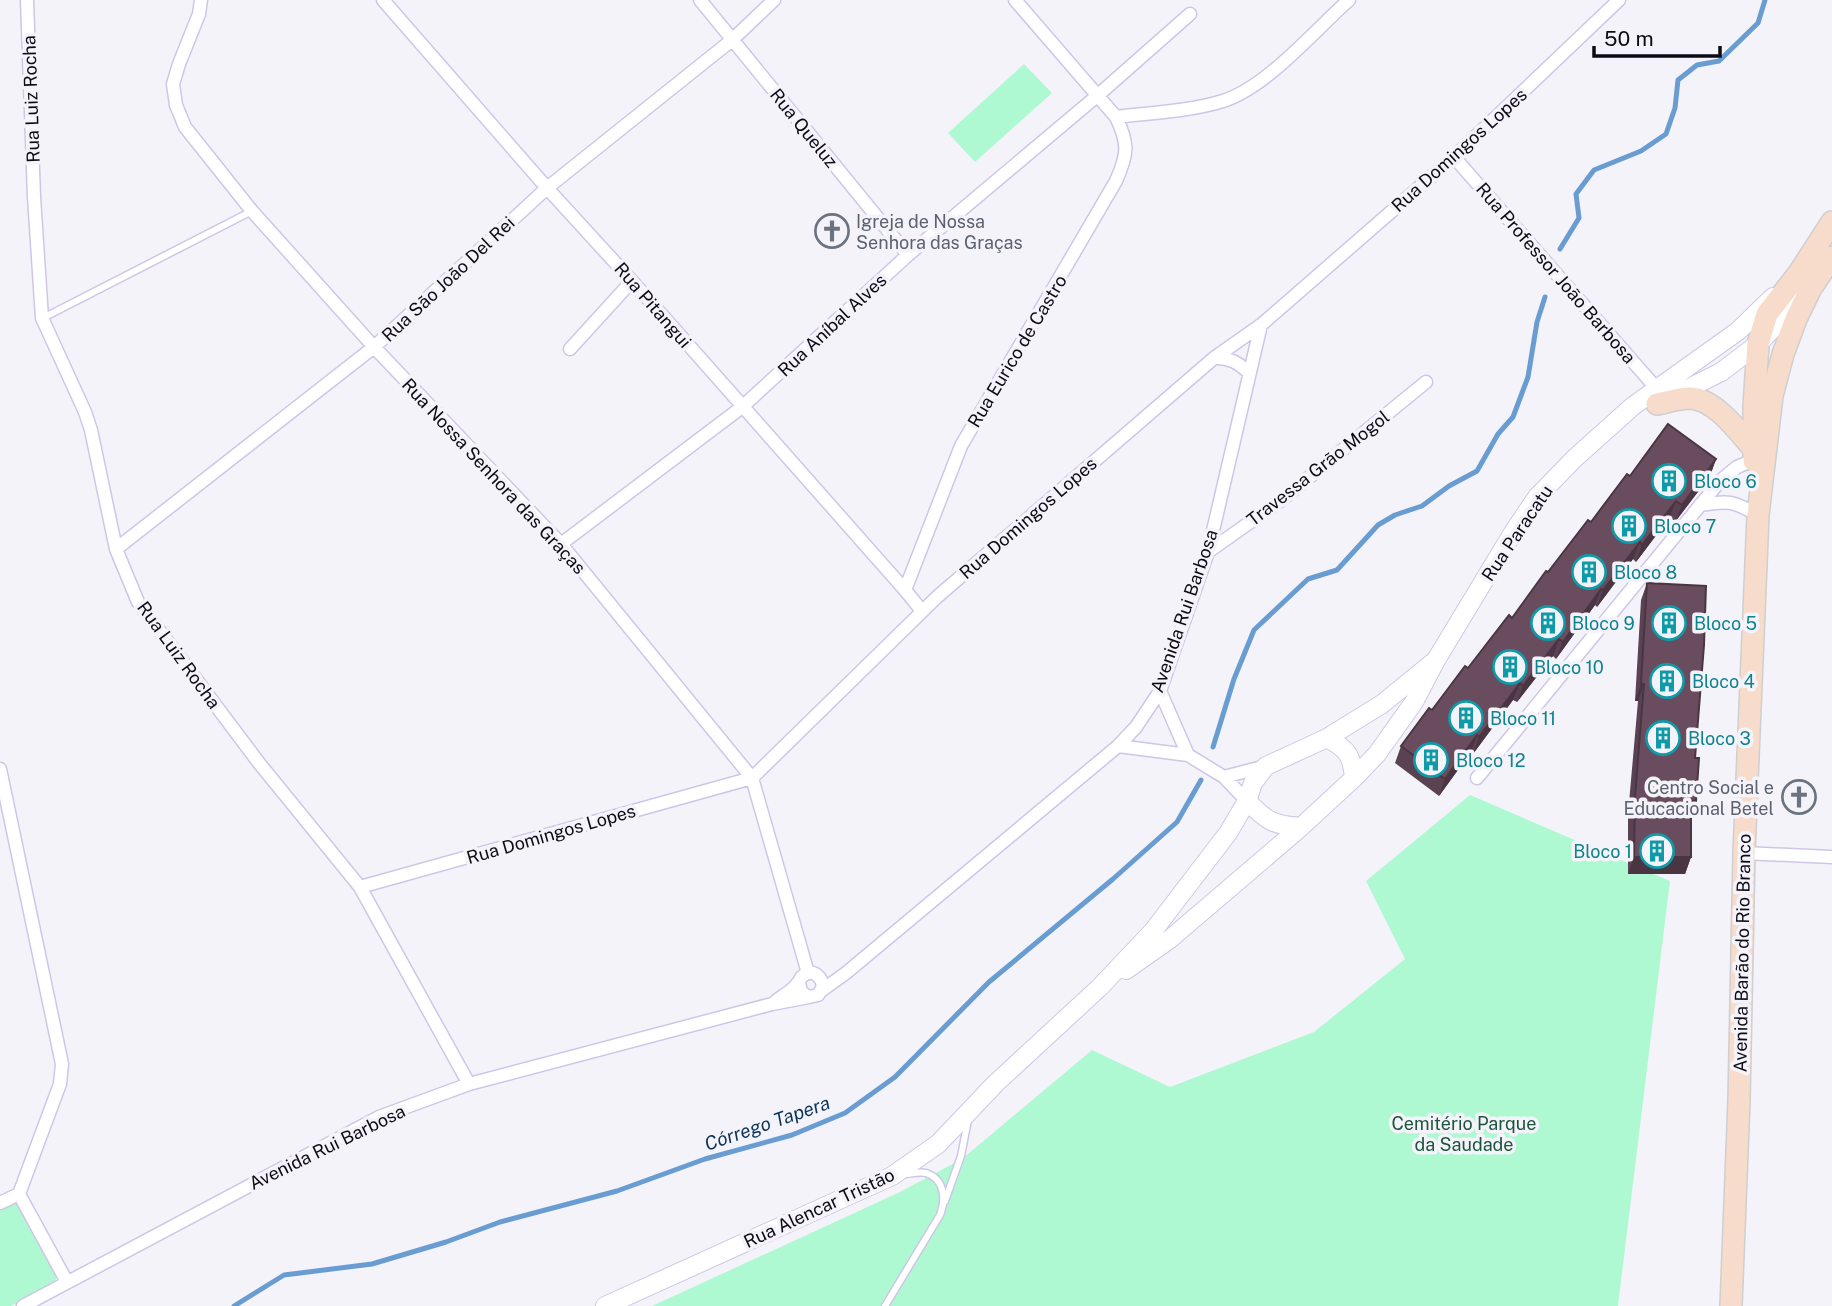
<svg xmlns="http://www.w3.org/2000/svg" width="1832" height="1306" font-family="'Public Sans',sans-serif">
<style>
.green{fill:#aff9d2}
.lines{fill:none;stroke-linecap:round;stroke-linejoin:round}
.stream{stroke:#699dd2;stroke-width:5}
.service-casing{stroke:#cfc6e7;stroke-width:9}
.minor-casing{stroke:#cfc6e7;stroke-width:15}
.secondary-casing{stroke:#cfc6e7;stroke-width:20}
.primary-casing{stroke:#cfced0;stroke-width:24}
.service{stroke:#fff;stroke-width:6}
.minor{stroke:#fff;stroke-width:12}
.secondary{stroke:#fff;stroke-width:18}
.primary{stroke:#f7dccb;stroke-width:21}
.wall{fill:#5a4252}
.shaded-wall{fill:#4a3642}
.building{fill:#694d5f;stroke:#4a3642;stroke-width:2}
.labels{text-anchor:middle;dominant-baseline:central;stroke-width:7;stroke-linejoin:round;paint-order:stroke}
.street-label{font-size:18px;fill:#0e0a15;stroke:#f5f3fa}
.worship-label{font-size:18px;fill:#5b616d;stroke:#f5f3fa;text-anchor:start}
.culture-label{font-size:18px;fill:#0d838f;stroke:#f5f3fa;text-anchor:start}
.park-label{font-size:18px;fill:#1b563c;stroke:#f5f3fa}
.water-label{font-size:19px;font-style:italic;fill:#0d3457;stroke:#f5f3fa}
</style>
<rect width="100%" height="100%" fill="#f5f3fa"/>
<path class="green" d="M 1024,64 L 1052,93 L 975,162 L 948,133 Z
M 1470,795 L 1670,881 L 1618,1306 L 652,1306 L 900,1192 L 962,1159 L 1092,1050 L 1170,1087 L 1314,1032 L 1405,959 L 1366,881 Z
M 14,1202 L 19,1206 L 57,1277 L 54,1283 L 11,1306 L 0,1306 L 0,1208 Z"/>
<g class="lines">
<path class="stream" d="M 1560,249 L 1579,218 L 1576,194 L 1594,170 L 1641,151 L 1666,134 L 1675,108 L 1678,80 L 1697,65 L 1719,61 L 1758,23 L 1765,0
M 1213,747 L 1234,679 L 1254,630 L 1308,579 L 1337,570 L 1378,525 L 1395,515 L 1422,506 L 1449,486 L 1477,471 L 1498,434 L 1513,417 L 1528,377 L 1537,322 L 1545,297
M 234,1306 L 284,1275 L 372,1264 L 446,1242 L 500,1222 L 617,1191 L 705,1159 L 792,1135 L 845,1113 L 895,1077 L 989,982 L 1113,879 L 1177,822 L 1201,780"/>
<g class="service-casing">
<path id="service" d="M 43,318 L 252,211
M 945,1201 L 961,1156 L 968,1120
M 885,1306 L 940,1215 C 946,1200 945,1179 926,1173 C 919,1171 911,1174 904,1174"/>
</g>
<g class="minor-casing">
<path id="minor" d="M 27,0 L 34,197 L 42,318 L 85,412 L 91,430 L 116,549 L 138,602 L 259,763 L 360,887 L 469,1084
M 201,0 L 199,14 L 179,64 L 173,84 L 176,105 L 185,127 L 252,211 L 374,347 L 561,544 L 752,778 L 808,973
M 383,0 L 547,188 L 632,281 L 905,590 L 922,611
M 700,0 L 908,255
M 1116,117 C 1149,113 1191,111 1223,101 C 1267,87 1314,31 1349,0
M 1454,157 L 1657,389
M 570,349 L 632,281
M 1214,358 C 1229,357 1239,363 1249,373
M 1700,505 C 1729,500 1733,501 1758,515
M 561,544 L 742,407 L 908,255 L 1097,96 L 1190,14
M 116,549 L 374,347 L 547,188 L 732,40 L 774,0
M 1208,552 L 1280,501 L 1426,382
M 905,590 L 961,446 L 1116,181 C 1128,154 1129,144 1116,117 L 1015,0
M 1160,691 L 1188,755
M 1118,746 L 1188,755 L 1224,777 L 1247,801
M 0,769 L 62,1064 L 60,1084 L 19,1194 L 0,1203
M 1224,777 L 1266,766
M 1477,778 L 1720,481 L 1737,467 L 1754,460
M 1744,853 L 1832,857
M 360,887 L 752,778 L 937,597 L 1214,358 L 1261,325 L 1454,157 L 1619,0
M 821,991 L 846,973 L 1118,746 L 1136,727 L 1160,691 L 1208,552 L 1261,325
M 775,1002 C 782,996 792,991 797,984 C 801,980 799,978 804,975 C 814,968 822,978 823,987 L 818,995 L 809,997 L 801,992 L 799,983
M 19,1194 L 67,1282
M 23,1306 L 379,1117 L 469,1084 L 772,1004 L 809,997"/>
</g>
<g class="secondary-casing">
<path id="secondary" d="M 1671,397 L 1721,372 L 1758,344 L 1801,299
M 1327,738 C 1347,749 1352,755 1354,778
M 1247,801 C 1267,821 1272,825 1301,827
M 1126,970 L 1170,939 L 1301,827 L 1354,778 L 1377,754 L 1414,702 L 1436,660 L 1514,531 L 1537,497 L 1575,458 L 1633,406 L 1738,331 L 1773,297
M 605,1306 L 892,1176 L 938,1144 L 996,1083 L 1100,987 L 1153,931 L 1228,833 L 1247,801 L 1253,783 L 1266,766 L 1327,738 L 1382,704 L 1436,660"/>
</g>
<g class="primary-casing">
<path id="primary" d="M 1657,404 C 1667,402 1680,398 1690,398 C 1715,399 1738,431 1753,448
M 1754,461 L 1754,406 L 1758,344 L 1767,314 L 1799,273 L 1832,222
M 1731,1306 L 1739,1100 L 1744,853 L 1758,515 L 1772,396 L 1783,354 L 1796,319 L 1811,288 L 1832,257"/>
</g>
<use href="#service" class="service"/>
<use href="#minor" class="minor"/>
<use href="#secondary" class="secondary"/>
<use href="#primary" class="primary"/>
</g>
<path class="wall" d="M 1716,459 L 1710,476 L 1675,522 L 1670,517 L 1636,562 L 1633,559 L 1597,607 L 1595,605 L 1556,659 L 1553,656 L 1517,702 L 1513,700 L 1473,754 L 1471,752 L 1439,796 L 1395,763 L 1401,746 L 1468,668 L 1512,618 L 1548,572 L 1630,476 Z
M 1647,583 L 1691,814 L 1691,857 L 1685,874 L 1628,874 L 1628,814 L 1638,701 L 1635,701 L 1641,600 Z"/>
<path class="shaded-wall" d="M 1716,459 L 1710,476 L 1675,522 L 1682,505 Z
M 1676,501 L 1670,517 L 1636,562 L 1642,545 Z
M 1640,542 L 1633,559 L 1597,607 L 1603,590 Z
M 1601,589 L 1595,605 L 1556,659 L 1563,642 Z
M 1559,639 L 1553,656 L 1517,702 L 1523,686 Z
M 1520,683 L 1513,700 L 1473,754 L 1479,737 Z
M 1641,684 L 1644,684 L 1638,701 L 1635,701 Z
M 1477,735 L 1471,752 L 1439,796 L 1445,779 Z
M 1691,800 L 1696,801 L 1690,818 Z
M 1634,857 L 1691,857 L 1685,874 L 1628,874 Z"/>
<path class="building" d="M 1668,424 L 1716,459 L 1682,505 L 1676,501 L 1642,545 L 1640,542 L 1603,590 L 1601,589 L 1563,642 L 1559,639 L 1523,686 L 1520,683 L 1479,737 L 1477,735 L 1445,779 L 1401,746 L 1429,708 L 1432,710 L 1465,666 L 1468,668 L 1509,615 L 1512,618 L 1546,571 L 1548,572 L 1588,520 L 1591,522 L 1627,474 L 1630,476 Z
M 1647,583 L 1706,586 L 1704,645 L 1695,758 L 1699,758 L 1696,801 L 1691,800 L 1691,857 L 1634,857 L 1635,797 L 1644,684 L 1641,684 Z"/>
<defs>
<g id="church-ring" transform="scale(1.75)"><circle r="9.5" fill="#f5f3fa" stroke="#6b7280" stroke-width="1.5"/><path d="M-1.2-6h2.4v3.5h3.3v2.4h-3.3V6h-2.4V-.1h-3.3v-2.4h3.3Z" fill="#6b7280"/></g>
<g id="building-ring" transform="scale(1.75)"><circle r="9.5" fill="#f5f3fa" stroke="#0f9aa8" stroke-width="1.5"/><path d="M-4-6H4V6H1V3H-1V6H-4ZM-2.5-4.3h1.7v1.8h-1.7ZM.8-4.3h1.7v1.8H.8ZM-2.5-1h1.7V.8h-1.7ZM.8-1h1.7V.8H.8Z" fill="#0f9aa8"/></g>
</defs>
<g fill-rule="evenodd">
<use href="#church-ring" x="832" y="231"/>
<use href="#building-ring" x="1669" y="481"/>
<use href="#building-ring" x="1629" y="526"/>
<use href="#building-ring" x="1589" y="572"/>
<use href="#building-ring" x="1548" y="623"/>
<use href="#building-ring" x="1669" y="623"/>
<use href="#building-ring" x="1510" y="667"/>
<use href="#building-ring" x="1667" y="681"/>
<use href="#building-ring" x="1466" y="718"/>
<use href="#building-ring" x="1663" y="738"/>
<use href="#building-ring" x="1431" y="760"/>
<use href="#church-ring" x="1799" y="797"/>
<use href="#building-ring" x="1657" y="851"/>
</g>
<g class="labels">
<g class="street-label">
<text transform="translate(31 99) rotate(-92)">Rua Luiz Rocha</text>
<text transform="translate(804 128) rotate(51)">Rua Queluz</text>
<text transform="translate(1459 150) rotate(-42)">Rua Domingos Lopes</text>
<text transform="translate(1556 273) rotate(49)">Rua Professor João Barbosa</text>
<text transform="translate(448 279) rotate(-43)">Rua São João Del Rei</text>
<text transform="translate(653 305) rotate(49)">Rua Pitangui</text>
<text transform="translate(832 325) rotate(-43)">Rua Aníbal Alves</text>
<text transform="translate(1017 351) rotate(-59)">Rua Eurico de Castro</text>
<text transform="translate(1318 468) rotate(-38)">Travessa Grão Mogol</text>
<text transform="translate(494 476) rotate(47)">Rua Nossa Senhora das Graças</text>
<text transform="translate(1028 518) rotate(-41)">Rua Domingos Lopes</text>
<text transform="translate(1517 533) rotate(-56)">Rua Paracatu</text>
<text transform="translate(1184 611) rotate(-71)">Avenida Rui Barbosa</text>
<text transform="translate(179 655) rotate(54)">Rua Luiz Rocha</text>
<text transform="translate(551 834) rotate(-16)">Rua Domingos Lopes</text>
<text transform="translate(1742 953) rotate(-89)">Avenida Barão do Rio Branco</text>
<text transform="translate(327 1147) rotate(-26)">Avenida Rui Barbosa</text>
<text transform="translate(819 1208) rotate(-25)">Rua Alencar Tristão</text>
</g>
<g class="worship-label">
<text x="856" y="221">Igreja de Nossa<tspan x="856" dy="21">Senhora das Graças</tspan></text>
<text x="1774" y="787" text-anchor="end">Centro Social e<tspan x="1774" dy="21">Educacional Betel</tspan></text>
</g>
<g class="culture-label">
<text x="1694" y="481">Bloco 6</text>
<text x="1654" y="526">Bloco 7</text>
<text x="1614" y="572">Bloco 8</text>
<text x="1572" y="623">Bloco 9</text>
<text x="1694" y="623">Bloco 5</text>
<text x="1534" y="667">Bloco 10</text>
<text x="1692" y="681">Bloco 4</text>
<text x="1490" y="718">Bloco 11</text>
<text x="1688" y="738">Bloco 3</text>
<text x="1456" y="760">Bloco 12</text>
<text x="1632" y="851" text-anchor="end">Bloco 1</text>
</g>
<g class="park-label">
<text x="1464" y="1123">Cemitério Parque<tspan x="1464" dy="21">da Saudade</tspan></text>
</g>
<g class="water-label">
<text transform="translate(767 1123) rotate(-19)">Córrego Tapera</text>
</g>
</g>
<path d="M1594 46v10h126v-10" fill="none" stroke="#0e0a15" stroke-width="3.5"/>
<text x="1604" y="46" font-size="21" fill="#0e0a15" stroke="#f5f3fa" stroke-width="5" paint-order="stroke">50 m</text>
</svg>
